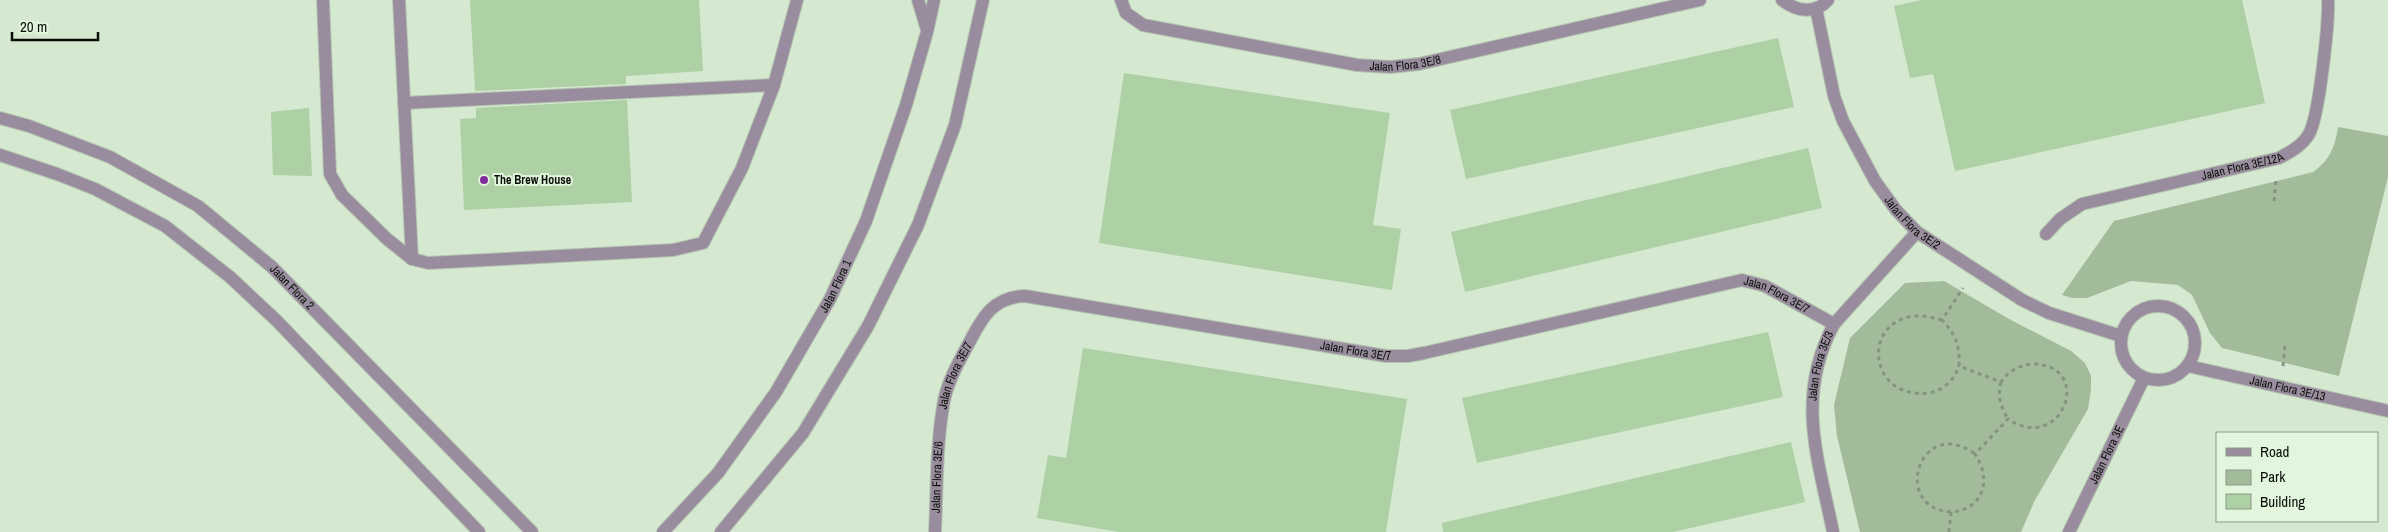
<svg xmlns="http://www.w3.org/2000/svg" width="2388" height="532" font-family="'Archivo Narrow',sans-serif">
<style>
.green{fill:#a2bc9b}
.building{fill:#add0a4}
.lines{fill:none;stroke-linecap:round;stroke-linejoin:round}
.service-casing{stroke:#b4c5b0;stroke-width:14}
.minor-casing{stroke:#b4c5b0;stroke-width:14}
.tertiary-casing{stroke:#b4c5b0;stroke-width:14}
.path{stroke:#859381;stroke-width:3;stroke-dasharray:4 4;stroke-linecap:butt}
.service{stroke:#9a8c9f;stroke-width:12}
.minor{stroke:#9a8c9f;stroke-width:12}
.tertiary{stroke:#9a8c9f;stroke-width:12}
.poi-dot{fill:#812c9a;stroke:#e2f5dd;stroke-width:2}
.labels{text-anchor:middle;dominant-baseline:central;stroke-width:4;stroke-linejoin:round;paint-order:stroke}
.street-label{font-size:12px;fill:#090f07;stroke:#e2f5dd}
.poi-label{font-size:12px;font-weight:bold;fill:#090f07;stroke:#e2f5dd;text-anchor:start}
</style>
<rect width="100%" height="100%" fill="#d5e8d0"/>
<path class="green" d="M 2338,127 L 2388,136 L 2388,177 L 2339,376 L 2222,348 L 2210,333 L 2192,295 L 2178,285 L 2131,281 L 2087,298 L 2072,298 L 2062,295 L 2114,221 L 2313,172 C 2330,160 2335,147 2338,127 Z
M 1944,281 L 2009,319 L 2071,351 L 2085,363 L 2091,376 L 2091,389 L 2088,409 L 2035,500 L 2021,532 L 1860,532 L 1837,436 L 1834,405 L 1850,338 L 1905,283 Z"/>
<path class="building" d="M 470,0 L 699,0 L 703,71 L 626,76 L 626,84 L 475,91 Z
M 1922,0 L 2242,0 L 2265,103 L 1955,171 L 1933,74 L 1910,78 L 1894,6 Z
M 1778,38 L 1794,107 L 1466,179 L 1450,110 Z
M 1124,73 L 1390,113 L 1373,225 L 1401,229 L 1392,290 L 1099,243 Z
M 627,100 L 632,202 L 464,210 L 460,119 L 476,118 L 476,108 Z
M 309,108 L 312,176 L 273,175 L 271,112 Z
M 1808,148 L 1822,208 L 1465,292 L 1451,232 Z
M 1768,332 L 1783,397 L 1477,463 L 1462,398 Z
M 1083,348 L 1407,399 L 1386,532 L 1119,532 L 1037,518 L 1048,455 L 1066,458 Z
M 1791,442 L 1805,502 L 1673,532 L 1443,532 L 1442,523 Z"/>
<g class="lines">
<g class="service-casing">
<path id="service" d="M 404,103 L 774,85"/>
</g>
<g class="minor-casing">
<g id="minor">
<path d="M 323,0 L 330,174 L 342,195 L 387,239 L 412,259 L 428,263 L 673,250 L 703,243 L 742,168 L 774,85 L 797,0"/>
<path d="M 399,0 L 412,259"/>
<path id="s1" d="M 1121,0 L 1126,13 L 1143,25 L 1357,65 L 1390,67 L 1419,64 L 1700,0"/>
<path d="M 1782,0 C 1796,11 1815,15 1828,0"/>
<path id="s2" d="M 1816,8 L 1834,96 L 1843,121 L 1875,181 L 1896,210 L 1917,232 L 2022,300 L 2049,313 L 2121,336"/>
<path id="s3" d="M 2046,234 L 2060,219 L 2082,204 L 2279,158 C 2290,152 2302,146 2309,134 C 2319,117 2329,22 2328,0"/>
<circle cx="2158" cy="343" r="37"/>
<path id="s4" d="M 2188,366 L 2388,411"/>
<path id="s5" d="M 935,532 C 937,489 936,444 944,401 C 948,380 960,360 970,341 C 983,316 994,297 1025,296 L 1386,356 L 1408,356 L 1424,353 L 1742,280 L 1765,286 L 1834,324"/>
<path id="s6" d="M 1833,532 C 1818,457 1795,397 1834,324 L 1917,232"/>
<path id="s7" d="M 2069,532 L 2144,378"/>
</g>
</g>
<g class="tertiary-casing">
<g id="tertiary">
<path d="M 918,0 L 927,30"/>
<path id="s8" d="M 0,118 L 29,126 L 110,157 L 198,206 L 272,267 L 532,532"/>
<path d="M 0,155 L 57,174 L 95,189 L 165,226 L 230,277 L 277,321 L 479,532"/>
<path id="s9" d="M 663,532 L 718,473 L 776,392 L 830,299 L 866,221 L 906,105 L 927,32 L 934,0"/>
<path d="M 721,532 L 803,433 L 868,326 L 918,225 L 955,125 L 983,0"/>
</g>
</g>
<path class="path" d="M 2274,201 L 2276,180
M 1942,320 C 1934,318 1924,315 1915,316 C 1861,321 1868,400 1929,393 C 1943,391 1955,379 1959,366
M 2283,366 L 2285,344
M 2001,382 C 1997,395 2001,407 2008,419
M 1951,512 C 1890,508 1920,414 1975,454
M 1949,532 L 1951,512 C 1984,510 1992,479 1975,454 L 2008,419 C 2062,455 2095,366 2034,364 C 2021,364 2008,371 2001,382 L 1959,366 C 1960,346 1956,335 1942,320 L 1963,288"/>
<use href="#service" class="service"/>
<use href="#minor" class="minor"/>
<use href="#tertiary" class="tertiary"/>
</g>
<circle class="poi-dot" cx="484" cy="180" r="5"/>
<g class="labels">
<g class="street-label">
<text stroke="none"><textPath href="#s1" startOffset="301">Jalan Flora 3E/8</textPath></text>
<text stroke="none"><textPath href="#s3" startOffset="212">Jalan Flora 3E/12A</textPath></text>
<text stroke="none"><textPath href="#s2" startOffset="241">Jalan Flora 3E/2</textPath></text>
<text stroke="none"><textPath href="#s9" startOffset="302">Jalan Flora 1</textPath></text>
<text stroke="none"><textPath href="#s8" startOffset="342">Jalan Flora 2</textPath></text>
<text stroke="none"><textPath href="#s5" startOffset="1041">Jalan Flora 3E/7</textPath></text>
<text stroke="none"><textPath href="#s5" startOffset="608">Jalan Flora 3E/7</textPath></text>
<text stroke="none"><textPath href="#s6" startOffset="169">Jalan Flora 3E/3</textPath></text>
<text stroke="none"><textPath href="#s5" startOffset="159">Jalan Flora 3E/7</textPath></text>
<text stroke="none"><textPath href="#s4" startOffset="102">Jalan Flora 3E/13</textPath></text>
<text stroke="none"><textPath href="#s7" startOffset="86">Jalan Flora 3E</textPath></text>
<text stroke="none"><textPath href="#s5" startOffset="55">Jalan Flora 3E/6</textPath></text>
</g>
<g class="poi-label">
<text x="494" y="180">The Brew House</text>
</g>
</g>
<rect x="2216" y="432" width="162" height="90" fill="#e2f5dd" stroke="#8b9987"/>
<rect x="2226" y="448" width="25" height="8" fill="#9a8c9f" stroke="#8b9987"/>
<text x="2260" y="457" font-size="15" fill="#090f07">Road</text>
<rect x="2226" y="470" width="25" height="15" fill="#a2bc9b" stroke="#8b9987"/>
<text x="2260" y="482" font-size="15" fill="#090f07">Park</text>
<rect x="2226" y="494" width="25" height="15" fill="#add0a4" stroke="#8b9987"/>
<text x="2260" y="507" font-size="15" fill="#090f07">Building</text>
<path d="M12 32v8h86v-8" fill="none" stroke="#090f07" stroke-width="2.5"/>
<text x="20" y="32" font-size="15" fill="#090f07" stroke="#e2f5dd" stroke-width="4" paint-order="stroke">20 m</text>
</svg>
